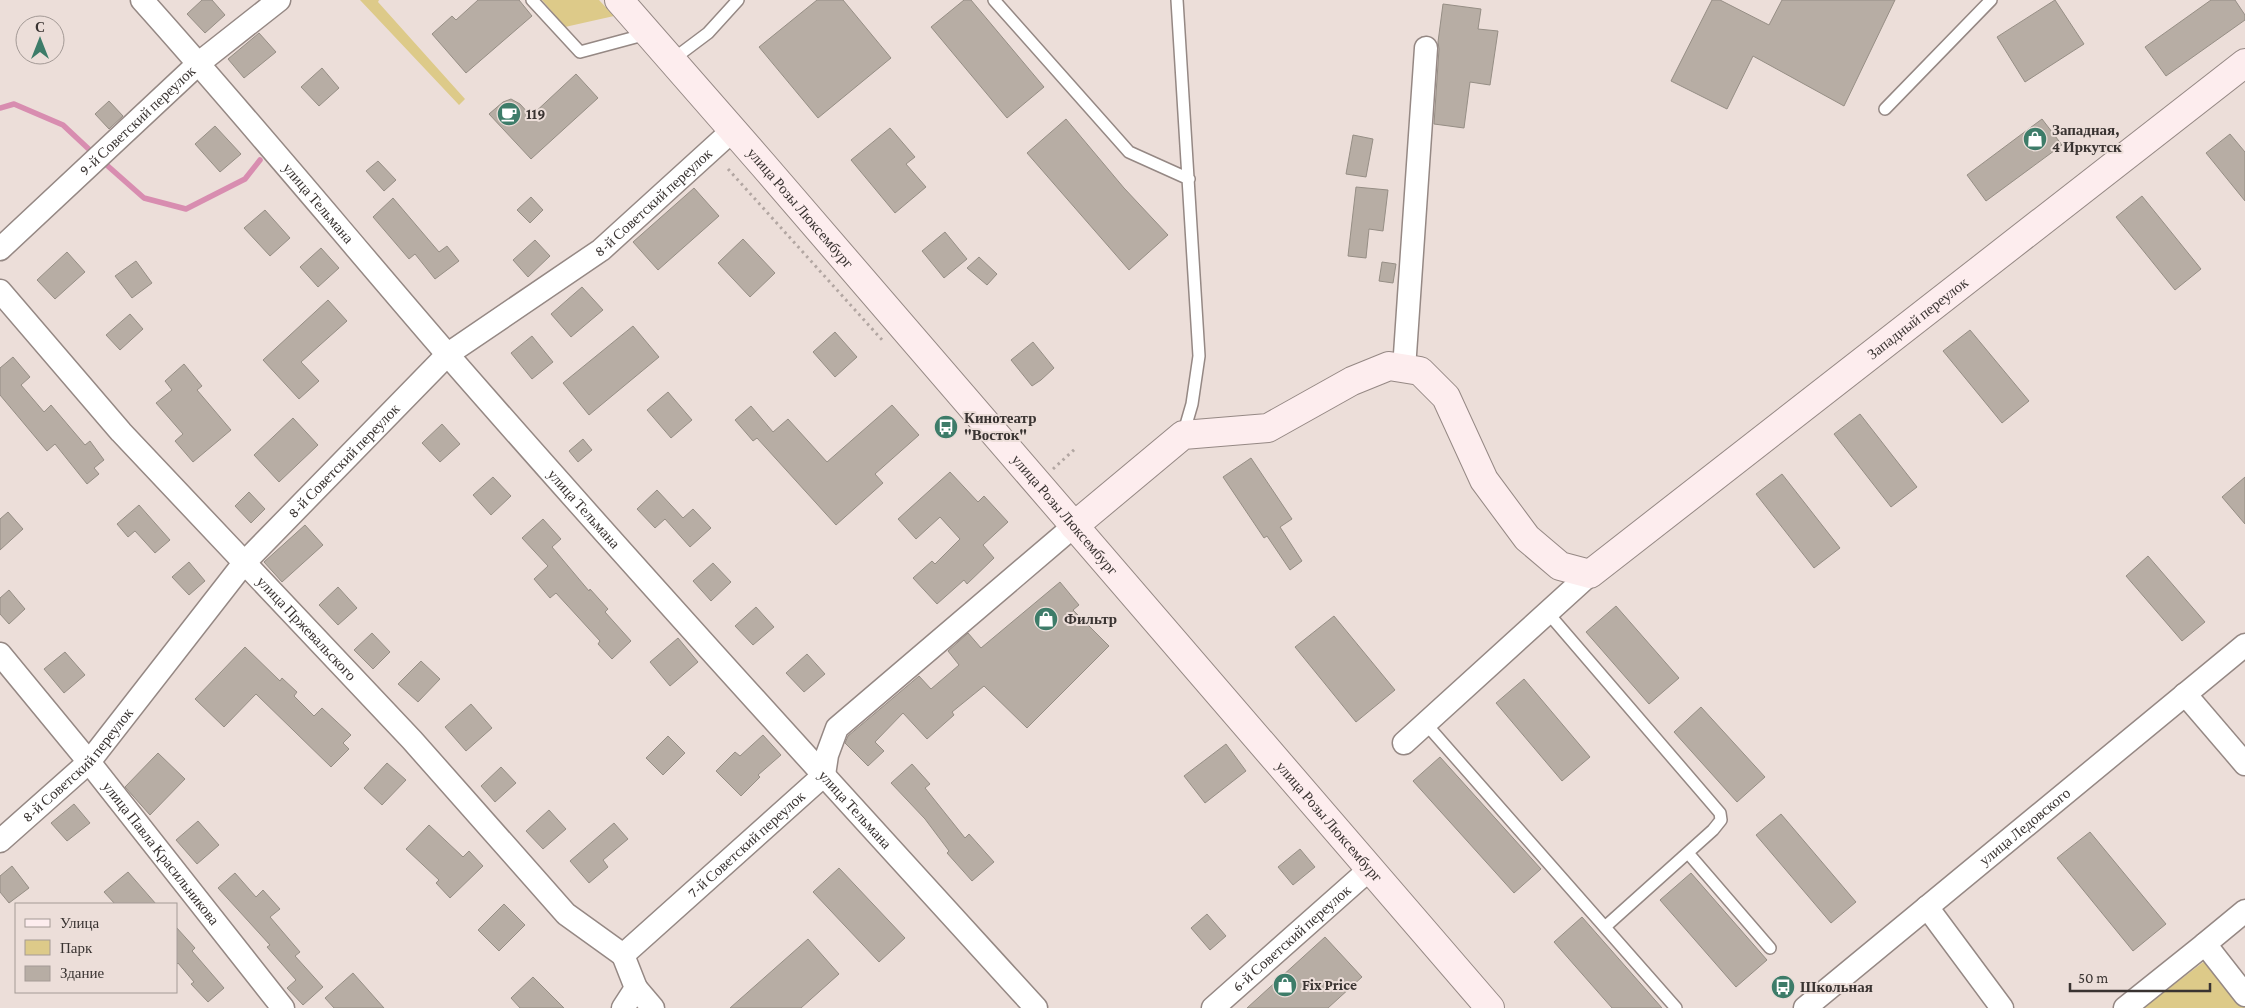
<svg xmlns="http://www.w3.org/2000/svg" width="2245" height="1008" font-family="'Crimson Pro',serif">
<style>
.green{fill:#ddca89}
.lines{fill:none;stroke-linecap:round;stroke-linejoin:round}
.stream{stroke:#d88db0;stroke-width:5.5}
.building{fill:#b7ada4;stroke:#968e85}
.lane-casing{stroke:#958884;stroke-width:14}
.street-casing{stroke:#958884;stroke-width:25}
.secondary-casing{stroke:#958884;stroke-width:30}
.path{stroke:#b2a6a2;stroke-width:3;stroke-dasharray:2.5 4;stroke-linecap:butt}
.lane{stroke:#fff;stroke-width:11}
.street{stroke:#fff;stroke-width:22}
.secondary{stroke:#fdedee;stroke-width:28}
.labels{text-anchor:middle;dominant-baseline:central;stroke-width:4;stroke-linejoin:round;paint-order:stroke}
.poi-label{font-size:15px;font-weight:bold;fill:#393331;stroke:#ecded9;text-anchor:start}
.street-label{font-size:15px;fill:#393331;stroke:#ecded9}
</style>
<rect width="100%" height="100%" fill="#ecded9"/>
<path class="green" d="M 360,0 L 379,0 L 378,2 L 465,99 L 459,105 Z
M 542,0 L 599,0 L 614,16 L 565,27 Z
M 2206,960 L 2245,1008 L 2143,1008 Z"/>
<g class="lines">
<path class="stream" d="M 0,108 L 14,104 L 63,125 L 94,154
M 101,160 L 144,198 L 186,209 L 245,179 L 260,160"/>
</g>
<path class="building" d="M 202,0 L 212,0 L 225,15 L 205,33 L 187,14 Z
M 478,0 L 519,0 L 532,16 L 466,73 L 432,34 L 452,16 L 456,20 Z
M 817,0 L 843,0 L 891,58 L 818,118 L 759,47 Z
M 964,0 L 971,0 L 1044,87 L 1007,118 L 931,27 Z
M 1712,0 L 1720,0 L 1769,25 L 1782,0 L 1895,0 L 1844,106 L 1753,56 L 1727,109 L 1671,81 Z
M 2055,0 L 2084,44 L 2025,82 L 1997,37 Z
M 2211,0 L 2235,0 L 2245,15 L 2245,20 L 2166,76 L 2145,47 Z
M 1443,4 L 1481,9 L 1478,29 L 1498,31 L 1490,85 L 1470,82 L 1464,128 L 1434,124 L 1439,49 L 1438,42 Z
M 259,33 L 276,52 L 244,78 L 228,59 Z
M 322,68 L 339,88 L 319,106 L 301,87 Z
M 576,74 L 598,98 L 531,159 L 489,114 L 503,102 L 511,99 L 520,104 L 531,116 Z
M 109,101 L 123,116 L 109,129 L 95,114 Z
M 1066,119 L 1124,188 L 1168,235 L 1129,270 L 1027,153 Z
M 2042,119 L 2062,145 L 1986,201 L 1967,175 Z
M 215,126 L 241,154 L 220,172 L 195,144 Z
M 890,128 L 915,157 L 906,164 L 926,187 L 895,213 L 851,160 Z
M 2230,134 L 2245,152 L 2245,201 L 2206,153 Z
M 1353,135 L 1373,139 L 1366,177 L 1346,174 Z
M 378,161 L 396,180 L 384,191 L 366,171 Z
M 1356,187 L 1388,190 L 1383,231 L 1369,229 L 1366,258 L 1348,256 Z
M 694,188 L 719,216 L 658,270 L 633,242 Z
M 2142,196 L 2201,269 L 2175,290 L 2116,217 Z
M 531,197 L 543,210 L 530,223 L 517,210 Z
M 393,198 L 439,252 L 447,246 L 459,261 L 435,279 L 415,254 L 409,259 L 373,217 Z
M 265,210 L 290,238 L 270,256 L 244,228 Z
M 945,232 L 967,259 L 944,278 L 922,251 Z
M 743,239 L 775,273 L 750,297 L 718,263 Z
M 535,240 L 550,256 L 528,277 L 513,260 Z
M 321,248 L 339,268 L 318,287 L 300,267 Z
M 67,252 L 85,272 L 55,299 L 37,280 Z
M 979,257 L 997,274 L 987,285 L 967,268 Z
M 136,261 L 152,283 L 132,298 L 115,276 Z
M 1382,262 L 1396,264 L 1393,283 L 1379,281 Z
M 582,287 L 603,310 L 571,337 L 551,314 Z
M 328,300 L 347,321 L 301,362 L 319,381 L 299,399 L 263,360 Z
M 130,314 L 143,329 L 120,350 L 106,335 Z
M 633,326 L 659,357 L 589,415 L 563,383 Z
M 1970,330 L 2029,401 L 2002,423 L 1943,351 Z
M 835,332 L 857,357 L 835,377 L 813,352 Z
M 532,336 L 553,362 L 532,379 L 511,353 Z
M 1033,342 L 1054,368 L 1041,380 L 1032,386 L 1011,360 Z
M 13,357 L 30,377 L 21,385 L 44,412 L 51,405 L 85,445 L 90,441 L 104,460 L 94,468 L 99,474 L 87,484 L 55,444 L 47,451 L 0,395 L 0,368 Z
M 184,364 L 202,386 L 197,390 L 231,430 L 193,462 L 175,441 L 183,434 L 156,403 L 172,390 L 165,381 Z
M 668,392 L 692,420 L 671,438 L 647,410 Z
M 892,405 L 919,435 L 875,474 L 883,483 L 836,525 L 757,438 L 753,441 L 735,420 L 751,406 L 773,432 L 788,419 L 827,462 Z
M 1860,414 L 1917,487 L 1891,507 L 1834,434 Z
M 293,418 L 318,445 L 279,482 L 254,455 Z
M 442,424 L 460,444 L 440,462 L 422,443 Z
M 583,439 L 592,450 L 578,462 L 569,451 Z
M 1251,458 L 1292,519 L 1280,527 L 1302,561 L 1290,570 L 1267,536 L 1264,538 L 1223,477 Z
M 950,472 L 978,502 L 984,496 L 1008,522 L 983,545 L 994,558 L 967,584 L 964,580 L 937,604 L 913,578 L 932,561 L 935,564 L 960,539 L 940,517 L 916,539 L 898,519 Z
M 1782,474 L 1840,548 L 1814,568 L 1756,494 Z
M 493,477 L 511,496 L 491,515 L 473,495 Z
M 2245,477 L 2245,524 L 2222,497 Z
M 657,490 L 683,518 L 693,509 L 711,528 L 690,547 L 665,519 L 655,528 L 637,509 Z
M 249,492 L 265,509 L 251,523 L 235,506 Z
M 139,505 L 170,540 L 155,553 L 135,531 L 128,537 L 117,524 Z
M 8,512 L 23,529 L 0,550 L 0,519 Z
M 543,519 L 561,539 L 552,547 L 589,591 L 590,589 L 608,609 L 605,612 L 631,641 L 612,659 L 598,644 L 600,641 L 556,593 L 550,598 L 534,579 L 548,566 L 522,538 Z
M 305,525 L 323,545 L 282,582 L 264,562 Z
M 2148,556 L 2205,622 L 2182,641 L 2126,576 Z
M 189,562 L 205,581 L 189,595 L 172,577 Z
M 713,563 L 731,582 L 711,601 L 693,581 Z
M 1060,582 L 1079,605 L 1073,610 L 1109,646 L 1027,728 L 984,686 L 952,712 L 954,715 L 927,739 L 903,713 L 875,742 L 884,751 L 868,766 L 845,743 L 848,736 L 919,676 L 931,689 L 959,665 L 948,651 L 968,633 L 981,648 Z
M 338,587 L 357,608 L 338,625 L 319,605 Z
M 9,590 L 25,609 L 9,624 L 0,614 L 0,598 Z
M 1616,606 L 1679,678 L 1649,704 L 1586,632 Z
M 756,607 L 774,627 L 753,645 L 735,626 Z
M 1334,616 L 1395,690 L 1356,722 L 1295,647 Z
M 372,633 L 390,652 L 373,669 L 354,650 Z
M 678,638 L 698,662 L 670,686 L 650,662 Z
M 245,647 L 280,681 L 282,678 L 297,692 L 294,696 L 314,716 L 322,708 L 351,735 L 343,743 L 349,749 L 331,767 L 256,694 L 224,727 L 195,699 Z
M 65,652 L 85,675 L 64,693 L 44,669 Z
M 807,654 L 825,674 L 804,692 L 786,673 Z
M 421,661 L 440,679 L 418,702 L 398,684 Z
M 1524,679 L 1590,757 L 1562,781 L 1496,703 Z
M 471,704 L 492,728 L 466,751 L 445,727 Z
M 1701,707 L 1765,777 L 1737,802 L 1674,732 Z
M 763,735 L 781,755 L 758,775 L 760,777 L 741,796 L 716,771 L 735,752 L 740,756 Z
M 668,736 L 685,753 L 663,775 L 646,758 Z
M 1226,744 L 1246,771 L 1205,803 L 1184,776 Z
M 158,753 L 185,779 L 150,815 L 125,787 Z
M 1440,757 L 1541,869 L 1514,893 L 1413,781 Z
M 387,763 L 406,780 L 382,805 L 364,788 Z
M 912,764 L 930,784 L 925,788 L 965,838 L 969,834 L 994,862 L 972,881 L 947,853 L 949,851 L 925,819 L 891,783 Z
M 501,767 L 516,783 L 495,802 L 481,786 Z
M 74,804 L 90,823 L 67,841 L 51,823 Z
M 549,810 L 566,829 L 543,849 L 526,831 Z
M 1781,814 L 1856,902 L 1831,923 L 1756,835 Z
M 198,821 L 219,845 L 197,864 L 176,840 Z
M 614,823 L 628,839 L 603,860 L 608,867 L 589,883 L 570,861 Z
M 429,825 L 463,857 L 469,851 L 483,866 L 450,898 L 436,883 L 439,880 L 406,849 Z
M 2090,832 L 2166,924 L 2133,951 L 2057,858 Z
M 1300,849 L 1315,867 L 1293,885 L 1278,867 Z
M 12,866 L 29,888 L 9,903 L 0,892 L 0,876 Z
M 839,868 L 905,938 L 879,962 L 813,892 Z
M 128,872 L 156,904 L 115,904 L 104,892 Z
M 235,873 L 256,897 L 263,890 L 280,909 L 270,917 L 300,952 L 295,956 L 323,987 L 303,1005 L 287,988 L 296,980 L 267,947 L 270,945 L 218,888 Z
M 1691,873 L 1767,960 L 1736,987 L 1660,900 Z
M 504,904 L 525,925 L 499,951 L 478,930 Z
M 1207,914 L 1226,936 L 1210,950 L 1191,928 Z
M 1582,917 L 1662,1008 L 1612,1008 L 1554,942 Z
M 176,927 L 195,948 L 192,951 L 224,988 L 208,1002 L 191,984 L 194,982 L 178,963 L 176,965 Z
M 1325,937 L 1362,977 L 1328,1008 L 1247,1008 Z
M 808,939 L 839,974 L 801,1008 L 730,1008 Z
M 353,973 L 384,1008 L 334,1008 L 325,998 Z
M 533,977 L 564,1008 L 520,1008 L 511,998 Z"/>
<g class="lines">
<g class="lane-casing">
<path id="lane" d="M 532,0 L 580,52 L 647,34
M 994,0 L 1129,152 L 1189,179
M 1177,0 L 1199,356 L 1192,404 L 1183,435
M 672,60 L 708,33 L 738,0
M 1885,109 L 1991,0
M 1548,613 L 1720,813 L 1721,820 L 1713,830 L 1606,926
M 1426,724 L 1676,1008
M 1688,853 L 1770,948"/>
</g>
<g class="street-casing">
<g id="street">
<path id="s1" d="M 142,0 C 246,116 345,236 447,354 C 640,575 838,791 1036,1008"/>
<path id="s2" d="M 0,249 L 199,63 L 279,0"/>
<path id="s3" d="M 0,291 L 121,432 L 412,740 L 566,914 L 623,955"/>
<path d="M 1404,369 L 1426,48"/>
<path id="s4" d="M 0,654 L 89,762 L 283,1008"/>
<path d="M 2185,694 L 2245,764"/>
<path d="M 1404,743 L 1590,574"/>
<path id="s5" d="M 0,841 L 89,762 L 244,563 L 448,354 L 601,250 L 733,130"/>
<path d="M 1927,907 L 2002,1008"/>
<path d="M 2245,911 L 2205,944 L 2245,995"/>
<path d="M 636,988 L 653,1008"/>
<path id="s6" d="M 623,1008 L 636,988 L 623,955 L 824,775 L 827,755 L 837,728 L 1074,526"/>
<path id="s7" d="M 1213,1008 L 1371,868"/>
<path id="s8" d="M 1805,1008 L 2245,645"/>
<path d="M 2125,1008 L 2205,944"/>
</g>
</g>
<g class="secondary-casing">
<g id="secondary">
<path id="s9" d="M 619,0 L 765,167 L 1490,1008"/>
<path id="s10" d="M 1074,526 L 1183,435 L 1268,428 L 1352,381 L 1389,366 L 1420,371 L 1446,397 L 1484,480 L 1527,538 L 1560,566 L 1590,574 L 2245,63"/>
</g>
</g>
<path class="path" d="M 728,169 L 883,341
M 1053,469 L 1076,448"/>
<use href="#lane" class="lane"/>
<use href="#street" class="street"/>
<use href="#secondary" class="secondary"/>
</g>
<defs>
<g id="cafe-disc" transform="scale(1.25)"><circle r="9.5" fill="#3d7c69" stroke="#ecded9"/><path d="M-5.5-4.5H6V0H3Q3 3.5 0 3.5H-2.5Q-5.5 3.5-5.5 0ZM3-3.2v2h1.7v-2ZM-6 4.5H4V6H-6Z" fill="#fff"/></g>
<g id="shop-disc" transform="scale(1.25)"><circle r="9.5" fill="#3d7c69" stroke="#ecded9"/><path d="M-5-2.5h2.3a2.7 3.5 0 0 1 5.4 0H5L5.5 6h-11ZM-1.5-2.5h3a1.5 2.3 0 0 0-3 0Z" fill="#fff"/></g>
<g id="bus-disc" transform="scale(1.25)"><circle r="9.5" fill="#3d7c69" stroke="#ecded9"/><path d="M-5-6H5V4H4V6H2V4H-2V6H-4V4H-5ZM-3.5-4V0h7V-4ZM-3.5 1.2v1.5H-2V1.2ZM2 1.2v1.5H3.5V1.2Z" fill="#fff"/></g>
</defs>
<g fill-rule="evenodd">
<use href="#cafe-disc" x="509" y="114"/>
<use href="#shop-disc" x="2035" y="139"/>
<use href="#bus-disc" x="946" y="427"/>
<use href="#shop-disc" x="1046" y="619"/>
<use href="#shop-disc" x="1285" y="985"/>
<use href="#bus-disc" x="1783" y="987"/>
</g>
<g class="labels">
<g class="poi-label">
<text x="526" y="114">119</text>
<text x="2052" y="130">Западная,<tspan x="2052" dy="17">4 Иркутск</tspan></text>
<text x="964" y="418">Кинотеатр<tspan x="964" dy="17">"Восток"</tspan></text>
<text x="1064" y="619">Фильтр</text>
<text x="1302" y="985">Fix Price</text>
<text x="1800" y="987">Школьная</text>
</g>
<g class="street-label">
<text stroke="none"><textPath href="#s2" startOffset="188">9-й Советский переулок</textPath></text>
<text stroke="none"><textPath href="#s5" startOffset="919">8-й Советский переулок</textPath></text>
<text stroke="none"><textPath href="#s1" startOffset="269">улица Тельмана</textPath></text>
<text stroke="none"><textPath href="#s9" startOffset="276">улица Розы Люксембург</textPath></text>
<text stroke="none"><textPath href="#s10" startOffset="1085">Западный переулок</textPath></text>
<text stroke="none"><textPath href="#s5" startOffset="514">8-й Советский переулок</textPath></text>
<text stroke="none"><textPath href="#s1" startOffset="674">улица Тельмана</textPath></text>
<text stroke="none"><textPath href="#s9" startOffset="681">улица Розы Люксембург</textPath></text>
<text stroke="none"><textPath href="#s3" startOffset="456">улица Пржевальского</textPath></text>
<text stroke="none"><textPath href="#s5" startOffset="109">8-й Советский переулок</textPath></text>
<text stroke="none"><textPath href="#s1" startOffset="1079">улица Тельмана</textPath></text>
<text stroke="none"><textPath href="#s9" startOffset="1086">улица Розы Люксембург</textPath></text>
<text stroke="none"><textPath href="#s8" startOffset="285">улица Ледовского</textPath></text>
<text stroke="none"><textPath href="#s6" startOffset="225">7-й Советский переулок</textPath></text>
<text stroke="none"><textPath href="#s4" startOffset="256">улица Павла Красильникова</textPath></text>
<text stroke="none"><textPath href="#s7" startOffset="105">6-й Советский переулок</textPath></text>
</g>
</g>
<rect x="15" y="903" width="162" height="90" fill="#ecded9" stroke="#a49a96"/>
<rect x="25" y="919" width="25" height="8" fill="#fdedee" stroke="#a49a96"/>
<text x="60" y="928" font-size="15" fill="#393331">Улица</text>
<rect x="25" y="940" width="25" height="15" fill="#ddca89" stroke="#a49a96"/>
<text x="60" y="953" font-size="15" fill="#393331">Парк</text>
<rect x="25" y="966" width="25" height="15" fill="#b7ada4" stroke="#a49a96"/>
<text x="60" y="978" font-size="15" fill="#393331">Здание</text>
<g transform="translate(40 40)"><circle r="24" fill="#ecded9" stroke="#a49a96"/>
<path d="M0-4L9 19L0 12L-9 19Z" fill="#3d7c69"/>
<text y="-8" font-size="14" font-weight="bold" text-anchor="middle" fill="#393331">С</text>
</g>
<path d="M2070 983v8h140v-8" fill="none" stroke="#393331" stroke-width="2.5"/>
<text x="2078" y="983" font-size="15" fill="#393331" stroke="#ecded9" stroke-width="4" paint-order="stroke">50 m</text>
</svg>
